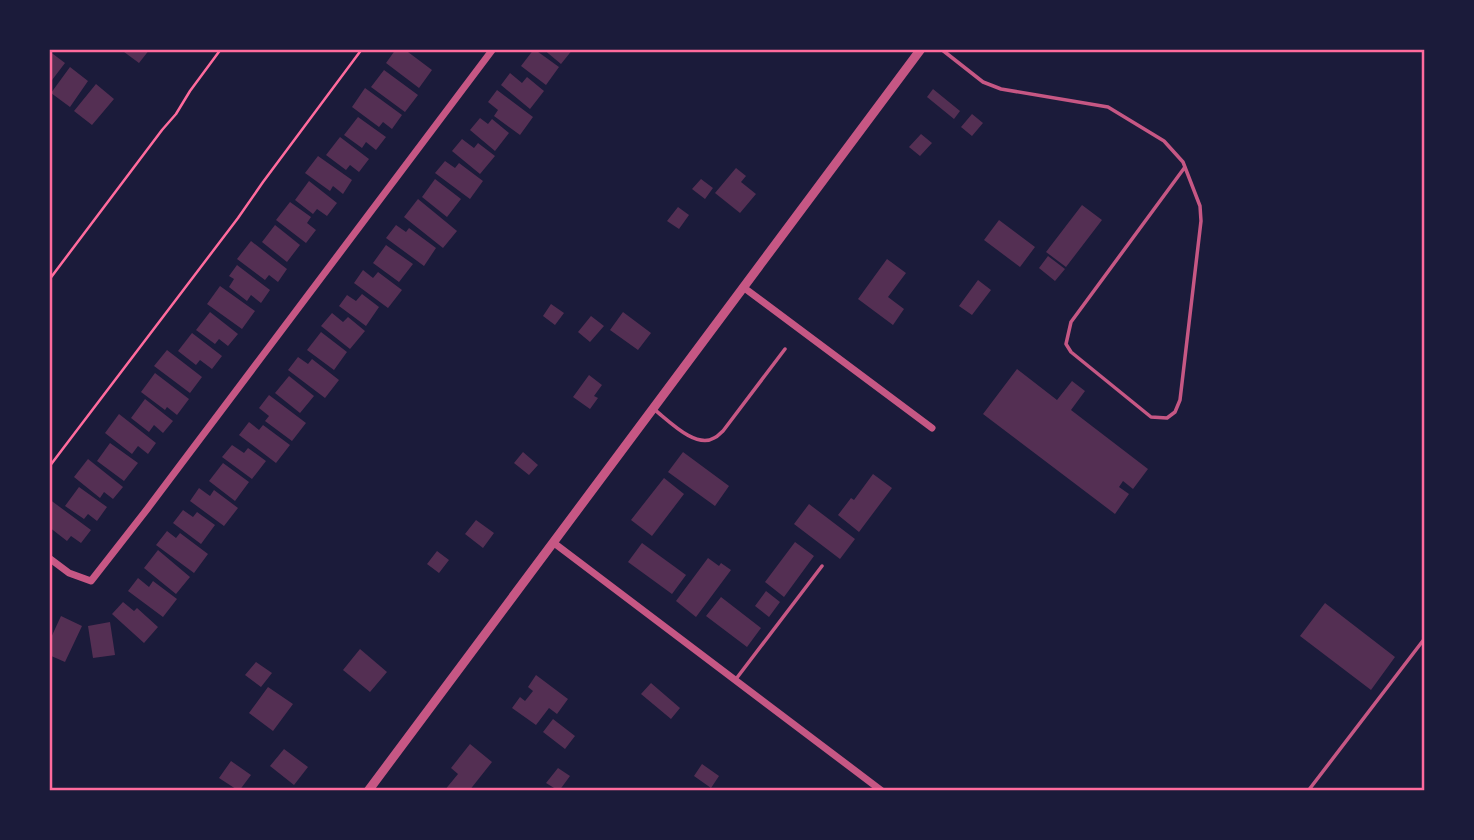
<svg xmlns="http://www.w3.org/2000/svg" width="1474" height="840" font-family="'Archivo Narrow',sans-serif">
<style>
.building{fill:#542f53}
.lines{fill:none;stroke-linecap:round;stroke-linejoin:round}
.path{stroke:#ff6b9d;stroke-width:2.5}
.service{stroke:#c65784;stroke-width:3.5}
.minor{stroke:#c65784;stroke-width:7}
.tertiary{stroke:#c65784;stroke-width:9}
.neatline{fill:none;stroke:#ff6b9d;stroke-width:2.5}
</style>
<rect width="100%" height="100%" fill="#1b1b3a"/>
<path class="building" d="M 120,49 L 150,49 L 139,63 Z
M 396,49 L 404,49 L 432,70 L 419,88 L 386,63 Z
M 534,49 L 559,67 L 546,85 L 521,66 Z
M 543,49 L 573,49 L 561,64 Z
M 49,51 L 65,63 L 49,84 Z
M 70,67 L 88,81 L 70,107 L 51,93 Z
M 384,70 L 418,95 L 405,112 L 371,87 Z
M 510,73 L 522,83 L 527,77 L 544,91 L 530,109 L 501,85 Z
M 96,84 L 114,99 L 92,125 L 74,111 Z
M 365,88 L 402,115 L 392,129 L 383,122 L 379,127 L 352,107 Z
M 933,89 L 960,111 L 954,119 L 927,97 Z
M 497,90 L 533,117 L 520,135 L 494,116 L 498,110 L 488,102 Z
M 972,114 L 983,123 L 972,136 L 961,127 Z
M 358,117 L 386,137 L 376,150 L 366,142 L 362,148 L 344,135 Z
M 480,118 L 488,124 L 492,119 L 509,133 L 495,151 L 470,130 Z
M 921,134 L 932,143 L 920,156 L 909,147 Z
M 340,137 L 369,159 L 359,172 L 350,165 L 346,170 L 326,155 Z
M 462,139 L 474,148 L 478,143 L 495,156 L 480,174 L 452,151 Z
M 318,156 L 352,180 L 343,194 L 333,186 L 330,191 L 305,173 Z
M 445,161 L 455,168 L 459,163 L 483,181 L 470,199 L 435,173 Z
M 736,168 L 746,176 L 741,182 L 756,194 L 740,213 L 715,193 Z
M 435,179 L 461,199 L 447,217 L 422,197 Z
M 701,179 L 713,188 L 705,199 L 692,189 Z
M 309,181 L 337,203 L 327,216 L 317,209 L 313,214 L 295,200 Z
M 418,199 L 457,231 L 443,248 L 404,217 Z
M 290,202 L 311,217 L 307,223 L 316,230 L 306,243 L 276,220 Z
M 1082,205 L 1102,220 L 1066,267 L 1046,252 Z
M 678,207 L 689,215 L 679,229 L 667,221 Z
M 999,220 L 1035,247 L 1020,267 L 984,240 Z
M 275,225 L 300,245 L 287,262 L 262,242 Z
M 396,225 L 406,232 L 409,228 L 436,248 L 424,266 L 386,238 Z
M 251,241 L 287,269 L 278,282 L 269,275 L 265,280 L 237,259 Z
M 386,245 L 413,264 L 399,282 L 373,263 Z
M 1048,256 L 1065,269 L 1055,281 L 1039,268 Z
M 887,259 L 906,273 L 888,297 L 904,309 L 893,325 L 858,299 Z
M 237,265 L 270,290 L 261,303 L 251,295 L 247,301 L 229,287 L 234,279 L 229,276 Z
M 363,270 L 373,278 L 378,272 L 402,290 L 388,308 L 354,283 Z
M 978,280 L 991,290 L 972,315 L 959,306 Z
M 220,286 L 255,311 L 242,329 L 207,304 Z
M 362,294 L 379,307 L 366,326 L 339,306 L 347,295 L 356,301 Z
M 551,304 L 564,313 L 555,325 L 543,316 Z
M 210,312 L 238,334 L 228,346 L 219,339 L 215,344 L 196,330 Z
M 623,312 L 651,333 L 638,350 L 610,330 Z
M 332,313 L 343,322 L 348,317 L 365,331 L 350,349 L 321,326 Z
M 591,316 L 604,326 L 590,342 L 578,332 Z
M 321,332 L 347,352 L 334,370 L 307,350 Z
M 192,333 L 222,356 L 212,369 L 200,360 L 196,365 L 178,351 Z
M 167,350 L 202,377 L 190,393 L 154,366 Z
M 298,357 L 308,364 L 312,359 L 339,380 L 325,398 L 288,370 Z
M 1017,369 L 1057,400 L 1072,381 L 1085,391 L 1071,410 L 1148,469 L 1133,489 L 1123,481 L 1119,487 L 1129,494 L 1115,514 L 983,414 Z
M 155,373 L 189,399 L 177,415 L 167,407 L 165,410 L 141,392 Z
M 589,375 L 602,385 L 594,396 L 598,398 L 590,409 L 573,397 Z
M 289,376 L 314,396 L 300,413 L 275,393 Z
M 269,395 L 306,423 L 292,441 L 265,421 L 269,416 L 259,408 Z
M 145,399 L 173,421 L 163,433 L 154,425 L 149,432 L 131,418 Z
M 119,414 L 156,443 L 148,454 L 138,446 L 132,454 L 105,433 Z
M 249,422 L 259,430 L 263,425 L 290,445 L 276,463 L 239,435 Z
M 110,443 L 138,463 L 124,481 L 97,461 Z
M 232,445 L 244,453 L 248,448 L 266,461 L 252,479 L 222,457 Z
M 523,452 L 538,465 L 529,475 L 514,463 Z
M 683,452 L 729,486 L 715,506 L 668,472 Z
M 88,459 L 123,487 L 113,499 L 104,492 L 100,498 L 74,477 Z
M 223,463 L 249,482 L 235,501 L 209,481 Z
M 873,474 L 892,488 L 859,532 L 838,515 L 851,498 L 854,500 Z
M 664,478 L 684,494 L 652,536 L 631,520 Z
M 79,487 L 107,507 L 97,521 L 88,514 L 84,519 L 65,506 Z
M 199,488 L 210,496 L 214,490 L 238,508 L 224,526 L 190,501 Z
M 49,499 L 91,530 L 81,543 L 71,536 L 67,541 L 49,527 Z
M 809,504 L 855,539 L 840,559 L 794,524 Z
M 183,510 L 193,517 L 197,512 L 215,525 L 201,544 L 173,523 Z
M 476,520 L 494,533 L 483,548 L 465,534 Z
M 167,531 L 176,538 L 180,533 L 208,554 L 194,573 L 156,545 Z
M 795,542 L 814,556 L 784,597 L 765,582 Z
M 642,543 L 686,575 L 672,594 L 628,562 Z
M 158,550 L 190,577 L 176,594 L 144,568 Z
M 437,551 L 449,560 L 439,573 L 427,564 Z
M 708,558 L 719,566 L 721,563 L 731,570 L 696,617 L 676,601 Z
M 138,578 L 149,587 L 153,581 L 177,599 L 163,617 L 128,591 Z
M 766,591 L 780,602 L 769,617 L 755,606 Z
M 721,597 L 761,628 L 747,647 L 706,616 Z
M 123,602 L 134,611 L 137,608 L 158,627 L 144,643 L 112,614 Z
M 1325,603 L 1395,657 L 1371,690 L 1300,636 Z
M 61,616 L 82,626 L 65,662 L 49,655 L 49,642 Z
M 110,622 L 115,655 L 93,658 L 88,626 Z
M 360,649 L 387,672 L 370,692 L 343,670 Z
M 256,662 L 272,673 L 261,687 L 245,675 Z
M 536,675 L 568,699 L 557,714 L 549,708 L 536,725 L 512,708 L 520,697 L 525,701 L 533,691 L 528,687 Z
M 651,683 L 680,708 L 671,719 L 641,694 Z
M 268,687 L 293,704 L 273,731 L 249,713 Z
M 553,719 L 575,736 L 565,749 L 543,732 Z
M 470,744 L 492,762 L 469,791 L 444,791 L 458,774 L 451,768 Z
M 284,749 L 308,767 L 294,785 L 270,766 Z
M 231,761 L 251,775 L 239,791 L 219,778 Z
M 702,764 L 719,776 L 711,788 L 694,776 Z
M 558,768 L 570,776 L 559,791 L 546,783 Z"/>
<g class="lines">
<path class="path" d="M 49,280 L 162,130 L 176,114 L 190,91 L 221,49
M 49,467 L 238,218 L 263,182 L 362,49"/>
<path class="service" d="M 941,49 L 983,82 L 1001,89 L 1108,107 L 1164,141 L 1183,162 L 1200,206 L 1201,221 L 1180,400 L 1175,412 L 1167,418 L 1151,417 L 1071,352 L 1066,344 L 1071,322 L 1185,167
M 655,410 C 669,421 696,449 714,438 C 718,437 720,433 723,431 L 785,349
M 736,679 L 822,566
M 1308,791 L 1425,638"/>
<path class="minor" d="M 743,287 L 932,428
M 554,543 L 882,791
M 49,558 L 69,573 L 91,581 L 148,508 L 493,49"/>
<path class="tertiary" d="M 368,791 L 921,49"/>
</g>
<rect width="1474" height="840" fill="none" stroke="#1b1b3a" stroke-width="102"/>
<rect x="51" y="51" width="1372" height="738" class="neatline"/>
</svg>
